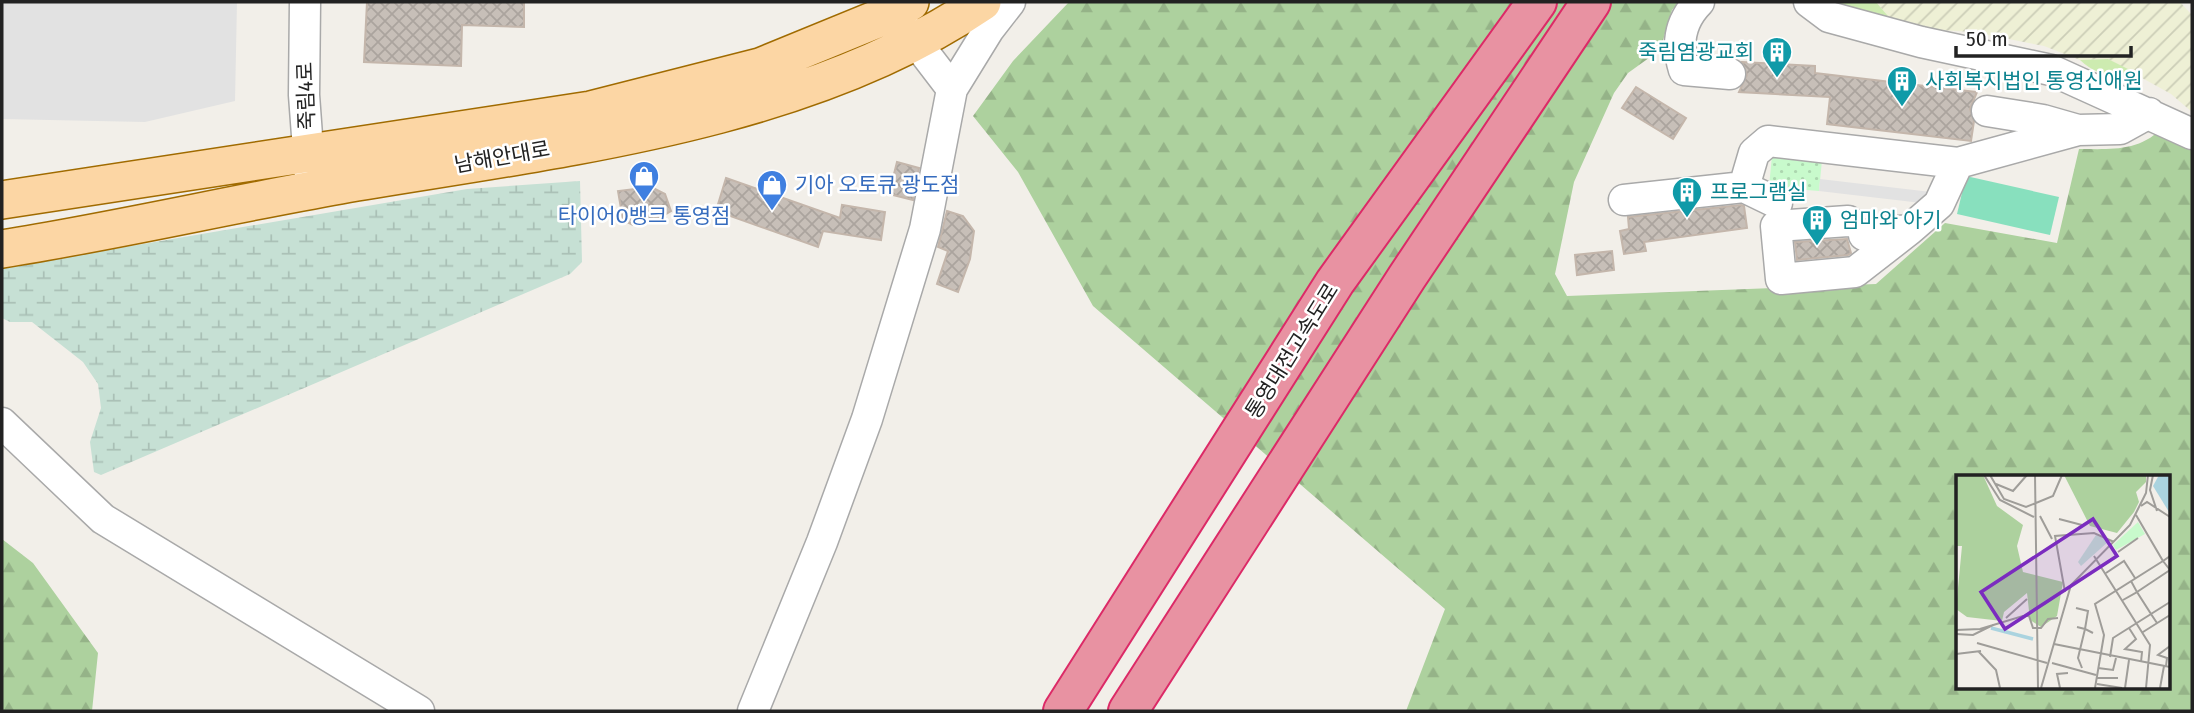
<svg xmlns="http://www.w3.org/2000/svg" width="2194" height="713" font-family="'Fira Sans Condensed','Noto Sans KR',sans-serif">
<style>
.farmland{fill:url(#farmland-furrows)}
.grass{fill:#cdebb0}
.forest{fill:url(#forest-firs);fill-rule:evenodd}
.wetland{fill:url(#wetland-marsh)}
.park{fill:url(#park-dots)}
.pitch{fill:#88e0be}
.parking{fill:#e2e2e2}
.building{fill:url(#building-cross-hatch);stroke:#c4b6ab;stroke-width:2}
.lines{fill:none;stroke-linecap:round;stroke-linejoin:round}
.minor-casing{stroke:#a9a9a9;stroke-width:33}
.major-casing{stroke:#a06b00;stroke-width:40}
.highway-casing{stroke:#dc2a67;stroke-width:42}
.minor{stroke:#fff;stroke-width:30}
.major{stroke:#fcd6a4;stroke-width:37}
.highway{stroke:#e892a2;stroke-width:38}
.labels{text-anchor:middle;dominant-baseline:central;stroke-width:5;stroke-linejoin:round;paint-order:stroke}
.culture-label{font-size:21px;fill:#0d838f;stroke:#fff;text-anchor:start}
.street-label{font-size:21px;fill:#222;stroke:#fff}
.shop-label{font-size:21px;fill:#366cbe;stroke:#fff;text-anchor:start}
.inset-river{fill:none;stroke:#aad3df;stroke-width:3.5}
.inset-road{fill:none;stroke:#9f9d99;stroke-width:2}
.view{fill:#7b2cbf;fill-opacity:0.15;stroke:#7b2cbf;stroke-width:3.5}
.inset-edge{fill:none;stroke:#222;stroke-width:3.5}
</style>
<defs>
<pattern id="farmland-furrows" width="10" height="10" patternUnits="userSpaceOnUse" patternTransform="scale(1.75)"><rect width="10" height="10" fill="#eef0d5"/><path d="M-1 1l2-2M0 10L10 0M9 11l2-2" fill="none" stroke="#ccceb7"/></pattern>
<pattern id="forest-firs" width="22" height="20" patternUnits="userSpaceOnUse" patternTransform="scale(1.75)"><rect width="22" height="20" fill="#add19e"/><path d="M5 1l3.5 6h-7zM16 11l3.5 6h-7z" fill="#95b388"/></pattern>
<pattern id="wetland-marsh" width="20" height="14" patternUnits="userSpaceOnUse" patternTransform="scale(1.75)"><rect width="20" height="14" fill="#c6e0d4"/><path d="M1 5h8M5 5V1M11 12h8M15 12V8" fill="none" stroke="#aac0b6"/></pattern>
<pattern id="park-dots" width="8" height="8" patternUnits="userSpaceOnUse" patternTransform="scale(1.75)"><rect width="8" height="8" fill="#c8facc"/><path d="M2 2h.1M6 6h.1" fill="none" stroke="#acd6af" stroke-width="1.8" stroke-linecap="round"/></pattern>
<pattern id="building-cross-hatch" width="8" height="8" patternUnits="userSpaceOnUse" patternTransform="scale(1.75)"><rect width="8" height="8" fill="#c7bfb8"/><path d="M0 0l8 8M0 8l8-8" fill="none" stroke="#aba49e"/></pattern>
</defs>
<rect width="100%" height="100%" fill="#f2efe9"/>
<path class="farmland" d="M 1876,2 L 2180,2 L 2192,15 L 2192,112 L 2171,94 L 2108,59 L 2080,60 L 2044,46 L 1973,32 L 1922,29 L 1893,22 Z"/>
<path class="grass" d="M 1825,2 L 1876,2 L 1893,22 Z
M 2108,59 L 2136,73 C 2116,80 2096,75 2080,60 Z"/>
<path class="forest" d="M 1069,2 L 1679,2 L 1672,10 L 1660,50 L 1628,73 L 1614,93 L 1574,182 L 1555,274 L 1567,296 L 1876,284 L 1945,223 L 2057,243 L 2079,149 C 2109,149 2138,152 2161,129 L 2192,141 L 2192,711 L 1406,711 L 1445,609 L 1093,306 L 1018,172 L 973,116 L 1013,61 ZM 1958,477 L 2168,477 L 2168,687 L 1958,687 Z
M 2,539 L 33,563 L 98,653 L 92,711 L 2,711 Z"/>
<path class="wetland" d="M 580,181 L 582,262 L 570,274 L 101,475 L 94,472 L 90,442 L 101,408 L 98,384 L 83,362 L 32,322 L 10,322 L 2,318 L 2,268 L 467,189 Z"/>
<path class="park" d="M 1772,155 L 1822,160 L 1819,191 L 1769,187 Z"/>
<path class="pitch" d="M 1966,176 L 2059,197 L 2050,235 L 1957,214 Z"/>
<path class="parking" d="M 2,2 L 237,2 L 235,101 L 145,122 L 2,119 Z
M 1820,179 L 1931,192 L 1930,204 L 1819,191 Z"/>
<path class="building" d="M 367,2 L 524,2 L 524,27 L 462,25 L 461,66 L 364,62 Z
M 1742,62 L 1815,66 L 1815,73 L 1977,92 L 1970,109 L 1974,121 L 1971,141 L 1827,124 L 1830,97 L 1739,92 L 1747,75 Z
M 1636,87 L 1686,118 L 1673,139 L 1622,108 Z
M 897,162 L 919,168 L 913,200 L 889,194 Z
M 726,178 L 840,218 L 842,205 L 885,212 L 881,240 L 823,231 L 818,247 L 716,211 Z
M 651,187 L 665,194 L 671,211 L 654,221 L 633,225 L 623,220 L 618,191 Z
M 1741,205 L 1744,206 L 1747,228 L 1644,242 L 1646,251 L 1624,254 L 1620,231 L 1629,229 L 1628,217 Z
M 947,211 L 963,216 L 974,231 L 970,259 L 958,292 L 937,284 L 948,251 L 938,247 Z
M 1847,239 L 1851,253 L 1848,255 L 1797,260 L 1795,242 Z
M 1612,251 L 1614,270 L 1577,275 L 1575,255 Z"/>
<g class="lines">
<g class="minor-casing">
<path id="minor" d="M 305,2 L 304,95 L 310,176
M 1699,2 C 1680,21 1676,44 1684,70 L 1730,74
M 1809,2 L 1829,17 L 1921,42 L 2051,70 L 2192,134
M 903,25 L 952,89
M 1987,111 L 2043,120 L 2078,130 L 2120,129 L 2149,113
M 1744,187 L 1777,203
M 1624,200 L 1744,187 L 1754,153 L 1768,141 L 1958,163 L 2078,130
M 1848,221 L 1776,226 L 1781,279 L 1855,272 L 1909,230
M 1864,235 L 1909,230 L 1939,204 L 1958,163
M 2,423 L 103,519 L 419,711
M 753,711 L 822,542 L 867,419 L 925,229 L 952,89 L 989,29 L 1010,2"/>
</g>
<g class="major-casing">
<path id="major" d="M 2,200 L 591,110 L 760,67 L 892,13 L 910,2
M 2,249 C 115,231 227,205 340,185 C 551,149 803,124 982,2"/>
</g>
<g class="highway-casing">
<path id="highway" d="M 1063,711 L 1335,282 L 1537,2
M 1128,711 L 1407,277 L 1591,2"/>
</g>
<use href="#minor" class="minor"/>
<use href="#major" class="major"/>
<use href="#highway" class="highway"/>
</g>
<defs>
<g id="building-pin" transform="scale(1.575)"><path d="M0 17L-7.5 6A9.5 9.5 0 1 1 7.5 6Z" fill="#0f9aa8" stroke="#fff"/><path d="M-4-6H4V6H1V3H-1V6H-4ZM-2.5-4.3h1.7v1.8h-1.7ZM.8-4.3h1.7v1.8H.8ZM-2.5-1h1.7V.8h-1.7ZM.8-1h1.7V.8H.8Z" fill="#fff"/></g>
<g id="shop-pin" transform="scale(1.575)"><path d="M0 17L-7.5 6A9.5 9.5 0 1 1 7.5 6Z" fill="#3f7fe0" stroke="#fff"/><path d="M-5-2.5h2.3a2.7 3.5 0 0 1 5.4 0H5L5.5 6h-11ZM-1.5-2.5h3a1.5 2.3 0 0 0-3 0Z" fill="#fff"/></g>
</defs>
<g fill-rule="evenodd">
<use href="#building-pin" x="1777" y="52"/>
<use href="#building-pin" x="1902" y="81"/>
<use href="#shop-pin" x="644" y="176"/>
<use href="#shop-pin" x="772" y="185"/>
<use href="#building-pin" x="1687" y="192"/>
<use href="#building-pin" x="1817" y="220"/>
</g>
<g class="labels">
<g class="culture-label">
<text x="1754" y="52" text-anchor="end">죽림염광교회</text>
<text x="1925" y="81">사회복지법인 통영신애원</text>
<text x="1710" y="192">프로그램실</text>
<text x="1840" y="220">엄마와 아기</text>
</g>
<g class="street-label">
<text transform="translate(306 96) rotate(-92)">죽림4로</text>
<text transform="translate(502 157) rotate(-10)">남해안대로</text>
<text transform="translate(1292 351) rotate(-58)">통영대전고속도로</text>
</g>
<g class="shop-label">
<text x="795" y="185">기아 오토큐 광도점</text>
<text x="644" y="216" text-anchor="middle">타이어O뱅크 통영점</text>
</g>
</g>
<g transform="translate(1956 475)">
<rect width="214" height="214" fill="#f2efe9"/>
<path d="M 0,0 L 27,0 L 41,31 L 67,50 L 61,71 L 67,97 L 107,107 L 101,141 L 85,152 L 74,145 L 71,118 L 48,137 L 46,146 L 11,142 L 0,134 L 6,71 L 0,71 ZM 108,0 L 190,0 L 190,7 L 180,17 L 183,27 L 178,37 L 161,58 L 134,51 Z" fill="#add19e"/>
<path d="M 140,60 L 153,66 L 125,91 L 122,87 Z" fill="#c6e0d4"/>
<path d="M 182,47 L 189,59 L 160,75 L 157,70 Z" fill="#c8facc"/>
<path d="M 203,0 L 213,0 L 213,37 L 197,11 Z" fill="#aad3df"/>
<path class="inset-river" d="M 35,153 L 77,164"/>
<path class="inset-road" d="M 28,0 L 44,25 L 78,42M 34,0 L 48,24 L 70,32 L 97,21 L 106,0M 79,0 L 82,213M 197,0 L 194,15 L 201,36M 40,9 L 57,16 L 71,0M 185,31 L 191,27 L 214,42M 180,40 L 207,86 L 214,81M 84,41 L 96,64M 103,44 L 126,50M 162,77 L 182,63M 138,81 L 194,170 L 190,213M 150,98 L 168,86 L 179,103M 109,117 L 99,61 L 138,58 L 158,67M 167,125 L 181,117 L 175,106M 120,133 L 132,136 L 129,154 L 137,158M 50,143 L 71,124M 201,148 L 195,139 L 214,127M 121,152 L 129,154 L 122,183 L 126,193M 173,153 L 180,164 L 169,174 L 186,177 L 185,187M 0,155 L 24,154 L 67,141 L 73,141 L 77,153 L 85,153 L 92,144 L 102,143M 187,157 L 214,140M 0,159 L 17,160 L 37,150M 21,168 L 91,188M 98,169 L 214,192M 23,177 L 40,195 L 44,213M 0,179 L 25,176M 154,182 L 157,163 L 195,139 L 181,117 L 214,95M 96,188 L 140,200M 210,191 L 211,183 L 202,180 L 214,171M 142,193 L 157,195 L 160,183M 140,203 L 162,203M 141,209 L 166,213M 85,213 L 115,110 L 174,50 L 190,18 L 192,0M 104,213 L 101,199 L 112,198M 139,213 L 148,160 L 139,129 L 207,86 L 214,95M 169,213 L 173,185M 204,213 L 208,191"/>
<path class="view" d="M 137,44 L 161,81 L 49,154 L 25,117 Z"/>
<rect width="214" height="214" class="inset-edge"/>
</g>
<rect width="2194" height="713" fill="none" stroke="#222222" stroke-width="7"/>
<path d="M1956 46v10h175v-10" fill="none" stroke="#222222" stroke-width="3.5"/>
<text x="1966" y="46" font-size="21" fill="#222222" stroke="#ffffff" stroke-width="5" paint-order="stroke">50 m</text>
</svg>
